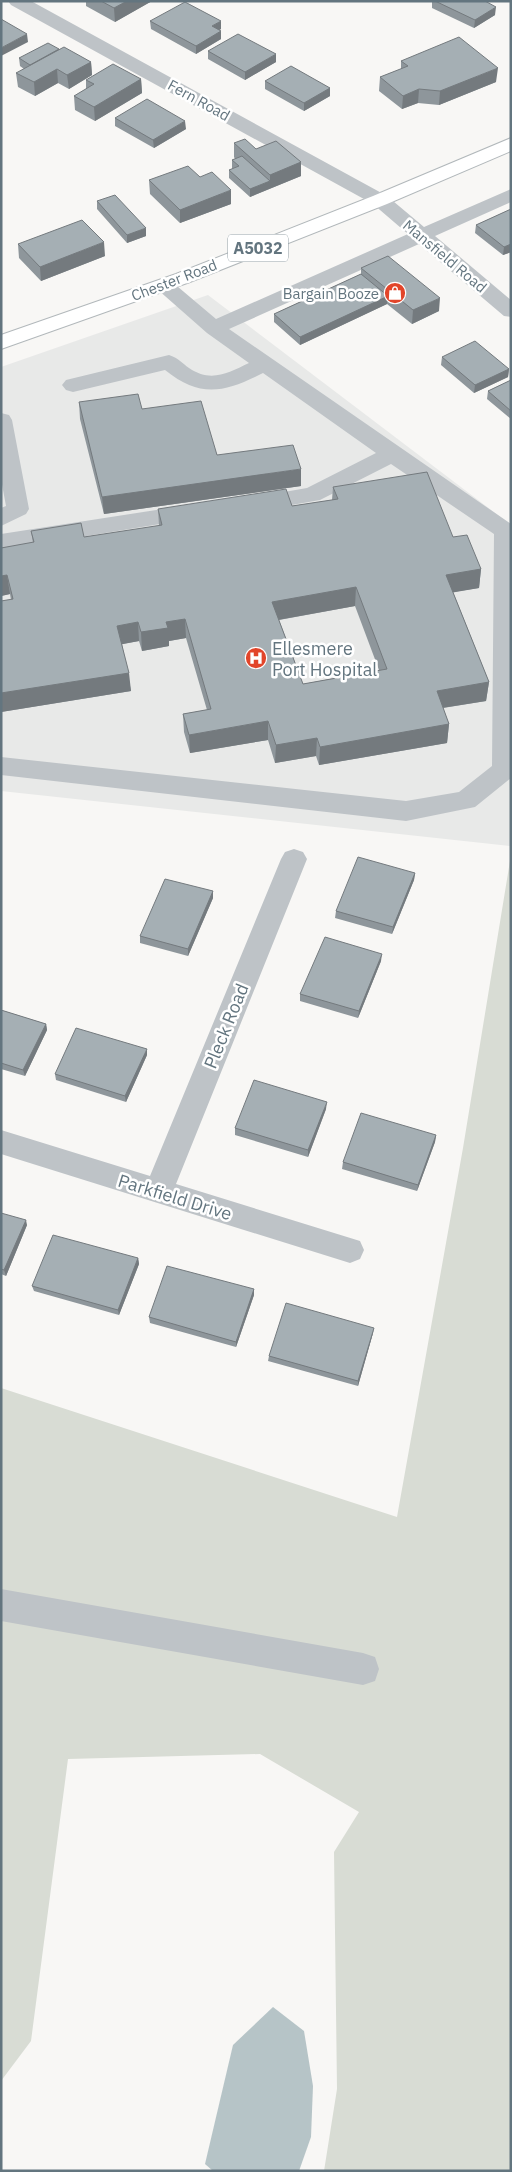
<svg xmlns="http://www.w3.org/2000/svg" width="512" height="2172" font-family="'IBM Plex Sans',sans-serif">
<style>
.built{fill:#e8e9e8}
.green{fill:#d8dcd4}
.water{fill:#b6c4c7}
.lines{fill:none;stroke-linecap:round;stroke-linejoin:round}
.major-casing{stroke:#b2b8bb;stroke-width:2}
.minor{fill:#bec3c7;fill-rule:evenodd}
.major{fill:#fff;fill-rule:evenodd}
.wall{fill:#8e969b;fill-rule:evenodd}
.shaded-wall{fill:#747a7e}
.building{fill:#a5afb4;stroke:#747a7e;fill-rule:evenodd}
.labels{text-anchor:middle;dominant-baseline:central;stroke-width:5;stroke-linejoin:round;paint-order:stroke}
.far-street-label{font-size:15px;fill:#63757f;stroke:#fff}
.far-poi-label{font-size:15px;fill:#63757f;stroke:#fff;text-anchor:end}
.shield{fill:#fff;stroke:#929ea5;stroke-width:1}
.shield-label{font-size:16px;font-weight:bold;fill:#63757f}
.poi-label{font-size:18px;fill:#63757f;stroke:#fff;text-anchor:start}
.street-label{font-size:18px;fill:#63757f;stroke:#fff}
</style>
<rect width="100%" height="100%" fill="#f8f7f5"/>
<path class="built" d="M 208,295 L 511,525 L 511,846 L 1,791 L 1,367 Z"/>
<path class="green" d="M 511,855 L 511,2171 L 324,2171 L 337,2089 L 334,1852 L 359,1812 L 260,1754 L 68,1759 L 31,2041 L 1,2081 L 1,1388 L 397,1517 L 463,1148 Z"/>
<path class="water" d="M 273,2007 L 304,2031 L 313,2086 L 311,2137 L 299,2171 L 213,2171 L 205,2164 L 233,2045 Z"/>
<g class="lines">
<g class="major-casing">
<path id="major" d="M 511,138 L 511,151 L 387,204 L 190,282 L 1,349 L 1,335 L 176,274 L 373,196 Z"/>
</g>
<path class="minor" d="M 8,1 L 31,1 L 387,196 L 424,227 L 511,189 L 511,202 L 435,236 L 511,300 L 511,317 L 504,316 L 419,244 L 229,329 L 511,524 L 511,778 L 475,807 L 406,821 L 1,775 L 1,757 L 406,801 L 459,792 L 492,766 L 494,534 L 391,464 L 320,500 L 252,512 L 244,509 L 241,504 L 244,499 L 307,488 L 376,453 L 263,373 C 225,392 201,399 165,370 L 73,392 L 66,390 L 62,385 L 66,380 L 169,355 C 178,358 182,363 189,368 C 211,383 228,373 249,363 L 207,333 L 157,289 L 154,285 L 157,281 L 164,279 L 171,281 L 216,319 L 408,234 L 373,204 L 11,5 Z
M 1,413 L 9,415 L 12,420 L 29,509 L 26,514 L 1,526 L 1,508 L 6,506 L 1,479 Z
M 195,504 L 203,507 L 206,512 L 203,517 L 1,550 L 1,534 Z
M 294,849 L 303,852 L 307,859 L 176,1184 L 360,1241 L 364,1250 L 360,1259 L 350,1263 L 1,1154 L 1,1130 L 150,1176 L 281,859 L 285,852 Z
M 1,1589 L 363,1653 L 375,1657 L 379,1669 L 375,1681 L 363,1685 L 1,1621 Z"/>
<use href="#major" class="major"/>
</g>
<path class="wall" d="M 86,1 L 152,1 L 115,22 L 86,6 Z
M 432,1 L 485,1 L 495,15 L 474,28 L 432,8 Z
M 150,21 L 221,29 L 219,30 L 221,31 L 221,39 L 196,54 L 151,29 Z
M 59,49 L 91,62 L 92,75 L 69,89 L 58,83 L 35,96 L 18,87 L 16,73 L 24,69 L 20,66 L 19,58 Z
M 208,51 L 276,62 L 245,80 L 208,59 Z
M 401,61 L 496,82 L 439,105 L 418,103 L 402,109 L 379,91 L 380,77 L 401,69 Z
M 141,79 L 142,93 L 95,121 L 75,110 L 74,96 L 86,89 L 86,80 Z
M 265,81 L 330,88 L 330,96 L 304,111 L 265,89 Z
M 115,118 L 186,129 L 154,148 L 115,126 Z
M 234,143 L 256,149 L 301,162 L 301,176 L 250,197 L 229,178 L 229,170 L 233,169 L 232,168 L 232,160 L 235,159 L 234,157 Z
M 200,177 L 231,204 L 180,223 L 150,194 L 149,180 Z
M 97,201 L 146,236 L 127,243 L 97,209 Z
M 511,209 L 511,252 L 503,255 L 475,233 L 476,225 Z
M 18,244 L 105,256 L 41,281 L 19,258 Z
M 361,268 L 439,311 L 412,324 L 387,304 L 300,345 L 274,322 L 274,314 L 361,274 Z
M 442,357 L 509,369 L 508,377 L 474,393 L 441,365 Z
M 511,380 L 511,419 L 487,399 L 488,391 Z
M 79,402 L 142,409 L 217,455 L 301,486 L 104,514 L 80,419 Z
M 333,487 L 453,537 L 481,569 L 479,588 L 453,592 L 489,682 L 486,701 L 443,708 L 449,724 L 447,743 L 319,765 L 316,756 L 275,763 L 268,740 L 190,753 L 184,732 L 183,714 L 207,710 L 186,638 L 169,641 L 169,646 L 142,651 L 139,641 L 122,644 L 131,691 L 1,712 L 1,548 L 33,543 L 31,531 L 84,537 L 159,526 L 158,509 L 292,506 L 332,500 ZM 10,594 L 11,600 L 2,601 L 1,596 ZM 355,606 L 379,670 L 303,684 L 279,620 Z
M 415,873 L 414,880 L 392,934 L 335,918 L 336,911 Z
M 213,891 L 213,898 L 188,956 L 140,943 L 140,936 Z
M 381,961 L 358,1018 L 300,1001 L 300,994 Z
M 1,1010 L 46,1024 L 47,1030 L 25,1076 L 1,1069 Z
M 147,1055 L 126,1102 L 56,1080 L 55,1074 Z
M 326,1109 L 308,1157 L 235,1135 L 235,1128 Z
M 436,1135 L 435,1142 L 417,1191 L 342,1169 L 343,1162 Z
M 1,1213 L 27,1225 L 6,1276 L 1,1274 Z
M 138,1258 L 139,1264 L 119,1315 L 34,1291 L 32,1286 Z
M 254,1289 L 254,1295 L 236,1347 L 150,1323 L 149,1317 Z
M 373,1333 L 358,1386 L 268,1361 L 269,1356 Z"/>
<path class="shaded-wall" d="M 127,1 L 152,1 L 115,22 L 114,8 Z
M 496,7 L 495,15 L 474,28 L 475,20 Z
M 221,21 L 221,29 L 212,34 L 212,26 Z
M 221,31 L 221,39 L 196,54 L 196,46 Z
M 27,34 L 28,42 L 1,56 L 1,48 Z
M 276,54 L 276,62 L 245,80 L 245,72 Z
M 91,62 L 92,75 L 69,89 L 67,75 Z
M 498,68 L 496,82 L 439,105 L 440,91 Z
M 57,69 L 58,83 L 35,96 L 34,82 Z
M 141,79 L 142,93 L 95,121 L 94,107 Z
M 330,88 L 330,96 L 304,111 L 304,103 Z
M 419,89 L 418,103 L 402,109 L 403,96 Z
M 185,121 L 186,129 L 154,148 L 153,140 Z
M 301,162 L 301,176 L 250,197 L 250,189 L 270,181 L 270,175 Z
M 231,190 L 231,204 L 180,223 L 180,210 Z
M 146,228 L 146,236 L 127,243 L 127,235 Z
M 104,242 L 105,256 L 41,281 L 40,267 Z
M 511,244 L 511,252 L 503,255 L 504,247 Z
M 388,296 L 387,304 L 300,345 L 300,337 Z
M 440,298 L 439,311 L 412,324 L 413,310 Z
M 509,369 L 508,377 L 474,393 L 475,385 Z
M 301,469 L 301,486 L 104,514 L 102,497 Z
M 481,569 L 479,588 L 444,594 L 446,575 Z
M 7,575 L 10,594 L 1,596 L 4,614 L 1,614 L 1,576 Z
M 356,587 L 355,606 L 272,621 L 272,602 Z
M 185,619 L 186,638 L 169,641 L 169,646 L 142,651 L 141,632 L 166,622 Z
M 138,622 L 139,641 L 118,645 L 117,626 Z
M 129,673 L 131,691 L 1,712 L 1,693 Z
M 489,682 L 486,701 L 435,709 L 437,691 Z
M 268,721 L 268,740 L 190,753 L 189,735 Z
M 449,724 L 447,743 L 319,765 L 320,747 Z
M 317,738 L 316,756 L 275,763 L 276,745 Z
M 415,873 L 414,880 L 392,934 L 393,927 Z
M 213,891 L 213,898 L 188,956 L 188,949 Z
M 382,954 L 381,961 L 358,1018 L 359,1011 Z
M 46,1024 L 47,1030 L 25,1076 L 23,1070 Z
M 147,1049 L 147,1055 L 126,1102 L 125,1096 Z
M 327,1102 L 326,1109 L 308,1157 L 308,1150 Z
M 436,1135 L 435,1142 L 417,1191 L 418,1185 Z
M 26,1220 L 27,1225 L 6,1276 L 4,1270 Z
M 138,1258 L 139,1264 L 119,1315 L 118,1310 Z
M 254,1289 L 254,1295 L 236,1347 L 236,1342 Z
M 374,1328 L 373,1333 L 358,1386 L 358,1381 Z"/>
<path class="building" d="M 101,1 L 127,1 L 114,8 Z
M 435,1 L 485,1 L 496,7 L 475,20 Z
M 185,2 L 221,21 L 212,26 L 221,31 L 196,46 L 150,21 Z
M 1,19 L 27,34 L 1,48 Z
M 238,34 L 276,54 L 245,72 L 208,51 Z
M 459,37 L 498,68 L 440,91 L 419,89 L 403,96 L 380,77 L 408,66 L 401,61 Z
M 48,43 L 59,49 L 30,65 L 19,58 Z
M 64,47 L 91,62 L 67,75 L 57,69 L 34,82 L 16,73 Z
M 113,64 L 141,79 L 94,107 L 74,96 L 94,84 L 86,80 Z
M 291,66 L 330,88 L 304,103 L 265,81 Z
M 147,99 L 185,121 L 153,140 L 115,118 Z
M 245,139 L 256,149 L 276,141 L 301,162 L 270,175 L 234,143 Z
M 242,156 L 270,181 L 250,189 L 229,170 L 239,166 L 232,160 Z
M 188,166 L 200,177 L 212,172 L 231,190 L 180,210 L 149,180 Z
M 115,195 L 146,228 L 127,235 L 97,201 Z
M 511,209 L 511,244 L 504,247 L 476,225 Z
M 82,220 L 104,242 L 40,267 L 18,244 Z
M 388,256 L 440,298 L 413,310 L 361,268 Z
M 361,274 L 388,296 L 300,337 L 274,314 Z
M 475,341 L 509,369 L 475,385 L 442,357 Z
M 511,380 L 511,411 L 488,391 Z
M 138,394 L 142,409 L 201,401 L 217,455 L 293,445 L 301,469 L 102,497 L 79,402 Z
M 427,472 L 453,537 L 467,535 L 481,569 L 446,575 L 489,682 L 437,691 L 449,724 L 320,747 L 317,738 L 276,745 L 268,721 L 189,735 L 183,714 L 211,709 L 185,619 L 166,622 L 168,628 L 141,632 L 138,622 L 117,626 L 129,673 L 1,693 L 1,601 L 13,599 L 7,575 L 1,576 L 1,548 L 34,542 L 31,531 L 81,523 L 84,537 L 162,525 L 158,509 L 286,489 L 292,506 L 338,499 L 333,487 ZM 356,587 L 387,669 L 303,684 L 272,602 Z
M 358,857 L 415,873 L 393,927 L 336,911 Z
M 165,879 L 213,891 L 188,949 L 140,936 Z
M 325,937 L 382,954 L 359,1011 L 300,994 Z
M 1,1010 L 46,1024 L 23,1070 L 1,1063 Z
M 76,1028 L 147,1049 L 125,1096 L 55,1074 Z
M 254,1080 L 327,1102 L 308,1150 L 235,1128 Z
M 361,1113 L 436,1135 L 418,1185 L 343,1162 Z
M 1,1213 L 26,1220 L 4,1270 L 1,1269 Z
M 53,1235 L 138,1258 L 118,1310 L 32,1286 Z
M 167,1266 L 254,1289 L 236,1342 L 149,1317 Z
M 286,1303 L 374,1328 L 358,1381 L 269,1356 Z"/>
<defs>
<g id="shop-disc" transform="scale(1.125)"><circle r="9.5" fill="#e2452a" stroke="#fff"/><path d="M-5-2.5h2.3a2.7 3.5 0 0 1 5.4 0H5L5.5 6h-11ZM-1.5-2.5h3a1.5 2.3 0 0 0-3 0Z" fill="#fff"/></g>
<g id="hospital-disc" transform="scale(1.125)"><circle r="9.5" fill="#e2452a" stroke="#fff"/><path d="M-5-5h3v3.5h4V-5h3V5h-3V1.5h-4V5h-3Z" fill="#fff"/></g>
</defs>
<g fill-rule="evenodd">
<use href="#shop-disc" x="395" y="293"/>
<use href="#hospital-disc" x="256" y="658"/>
</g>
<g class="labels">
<g class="far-street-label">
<text transform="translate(199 100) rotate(29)">Fern Road</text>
<text transform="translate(445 256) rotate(40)">Mansfield Road</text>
<text transform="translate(174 280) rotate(-21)">Chester Road</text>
</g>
<g class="far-poi-label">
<text x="379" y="293">Bargain Booze</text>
</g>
<rect class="shield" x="228" y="234.5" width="60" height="27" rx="4"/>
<g class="shield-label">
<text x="258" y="248">A5032</text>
</g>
<g class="poi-label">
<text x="272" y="648">Ellesmere<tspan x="272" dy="21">Port Hospital</tspan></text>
</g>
<g class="street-label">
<text transform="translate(226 1026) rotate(-68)">Pleck Road</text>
<text transform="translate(175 1197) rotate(17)">Parkfield Drive</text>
</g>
</g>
<rect width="512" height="2172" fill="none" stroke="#63757f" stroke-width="5"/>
</svg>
